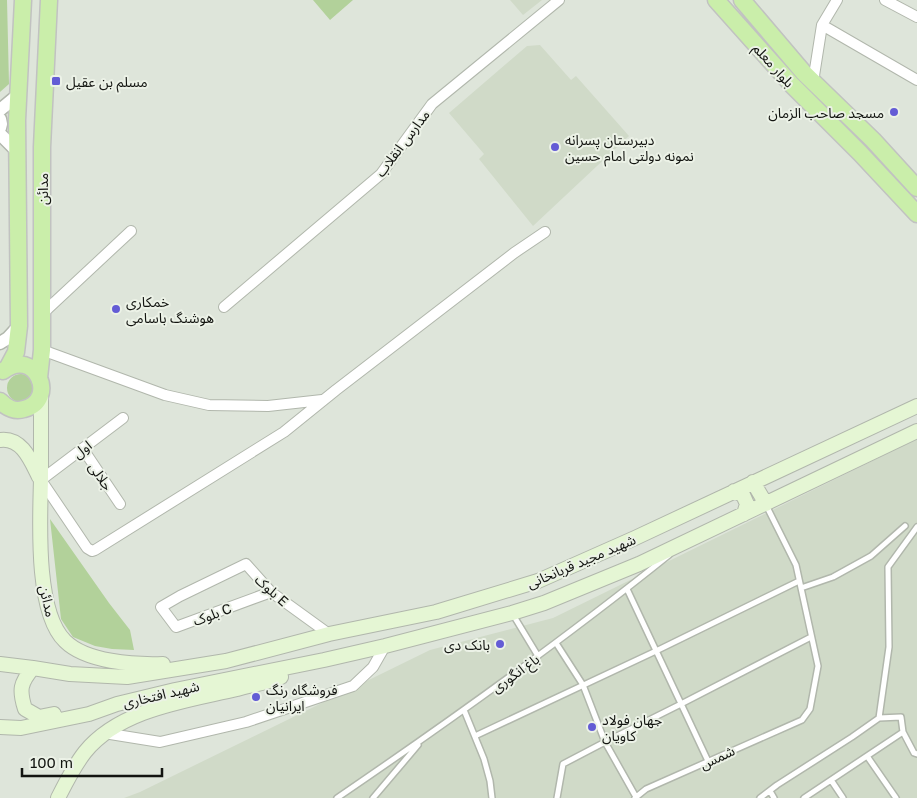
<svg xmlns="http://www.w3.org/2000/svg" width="917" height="798" font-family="'Golos Text','Noto Sans Arabic',sans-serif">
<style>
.built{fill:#d0dac8}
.green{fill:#b2d19a}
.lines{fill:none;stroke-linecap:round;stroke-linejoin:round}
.service-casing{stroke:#b1b7ac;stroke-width:8}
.minor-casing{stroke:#b1b7ac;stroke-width:12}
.tertiary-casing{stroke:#b1b7ac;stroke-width:15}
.secondary-casing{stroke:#b1b7ac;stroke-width:16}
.primary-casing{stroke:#c1c2c1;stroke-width:19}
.service{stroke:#fff;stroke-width:5}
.minor{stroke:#fff;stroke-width:10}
.tertiary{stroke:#fff;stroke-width:12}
.secondary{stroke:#e5f6d4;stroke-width:14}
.primary{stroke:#caeeaa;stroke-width:16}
.poi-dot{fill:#645cd5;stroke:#ecf2e7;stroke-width:2}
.labels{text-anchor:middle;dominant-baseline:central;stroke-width:4;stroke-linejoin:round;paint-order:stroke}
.street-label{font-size:14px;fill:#121410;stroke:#ecf2e7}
.poi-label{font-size:14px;fill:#121410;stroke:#ecf2e7;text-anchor:start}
</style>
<rect width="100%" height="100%" fill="#dee5da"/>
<path class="built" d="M 510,0 L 542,0 L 523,15 Z
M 540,45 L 571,80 L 576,76 L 629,136 L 533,226 L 479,159 L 484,154 L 449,113 L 527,46 Z
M 917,439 L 917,798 L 124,798 L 140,792 L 430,650 L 553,618 Z"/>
<path class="green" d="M 0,0 L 7,0 L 9,84 L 0,92 Z
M 313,0 L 353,0 L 330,20 Z
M7 388a14 14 0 1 1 28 0a14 14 0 1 1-28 0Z
M 50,519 L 109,603 L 130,630 L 134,650 L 112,649 L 95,646 L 73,637 L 61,619 Z"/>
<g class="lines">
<g class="service-casing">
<path id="service" d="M 801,588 L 833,577 L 871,556 L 905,526
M 627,589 L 708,761
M 512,613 L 538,656
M 556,643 L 583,685 L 605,742 L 636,797
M 464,710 L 484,759 L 490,781 L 492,798
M 879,718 L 889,647 L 888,567 L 917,527
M 475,736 L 656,651 L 799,581
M 867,756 L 896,798
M 831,780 L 843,798
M 770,791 L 774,798
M 337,798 C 450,721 562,641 669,555
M 373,798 L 418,745
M 557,798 L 563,764 L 605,742 L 681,704 L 811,637
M 635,798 L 646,789 L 802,720 L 810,709 L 818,666 L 796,565 L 766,505
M 760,798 L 777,785 L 852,737 L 879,718 L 901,717 L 903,732 L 914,753 L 917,754
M 804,798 L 903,732"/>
</g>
<g class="minor-casing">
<path id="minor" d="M 885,0 L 917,17
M 822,25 L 917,80
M 813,82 L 822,25 L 837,0
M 224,307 L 381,174 L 432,104 L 559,0
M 42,314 L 131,231
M 42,350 L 165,395 L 209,405 L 268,406 L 322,400
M 123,418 L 41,480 L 87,548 L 92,551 L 95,550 L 284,432 L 336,390 L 514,253 L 545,232
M 83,449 L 120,504
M 271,592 L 176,627 L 161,607 L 180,596 L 246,564 L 271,592 L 329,634
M 104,733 L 160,742 L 246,722 L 353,686 L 373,667 L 385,646"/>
</g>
<g class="tertiary-casing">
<path id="tertiary" d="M 0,110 L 18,95
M 0,119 L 1,124 L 0,128
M 0,134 L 18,152
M 0,343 L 8,338 L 19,326"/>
</g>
<g class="secondary-casing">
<path id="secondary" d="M 41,392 C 41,421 41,450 41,479 C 40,520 35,612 65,641 C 86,662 134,665 163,664
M 0,440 C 22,437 31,461 39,477
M 753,482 L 766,504
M 734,491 L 743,495 L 747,504 L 744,514
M 0,664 L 33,668 L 70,674 L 127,677 L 226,661 L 329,634 L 436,612 L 538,581 L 635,538 L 917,406
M 33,668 C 20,683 19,690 25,709 L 39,717 L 54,714
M 0,727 L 21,728 L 89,714 L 117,704 L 175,690 L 324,660 L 385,646 L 512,613 L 544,603 L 639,564 L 917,431
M 58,798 C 66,782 74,766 85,752 C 120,709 186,701 237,689 C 251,685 267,683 281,677"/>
</g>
<g class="primary-casing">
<path id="primary" d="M 716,0 L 792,85 L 860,153 L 917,214
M 742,0 L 804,73 L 873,140 L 917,188
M 8,367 L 16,352 L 19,326 L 17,120 L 23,0
M 39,378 L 42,350 L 42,147 L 49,0
M 0,401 C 7,408 14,412 24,409 C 59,400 35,346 3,371"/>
</g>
<use href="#service" class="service"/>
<use href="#minor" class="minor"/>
<use href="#tertiary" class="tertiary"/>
<use href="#secondary" class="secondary"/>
<use href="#primary" class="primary"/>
</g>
<g class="poi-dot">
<rect x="51" y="76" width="10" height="10" rx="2.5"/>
<circle cx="894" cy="112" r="5"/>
<circle cx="555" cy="147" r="5"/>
<circle cx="116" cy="309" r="5"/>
<circle cx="500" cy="644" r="5"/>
<circle cx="256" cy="697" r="5"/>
<circle cx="592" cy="727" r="5"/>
</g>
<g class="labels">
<g class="street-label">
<text transform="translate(774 65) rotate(48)">بلوار معلم</text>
<text transform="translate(402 143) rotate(-53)">مدارس انقلاب</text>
<text transform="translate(42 189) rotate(-90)">مدائن</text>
<text transform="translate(82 449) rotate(-37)">اول</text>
<text transform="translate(101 476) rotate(56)">جلالی</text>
<text transform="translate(581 561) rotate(-23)">شهید مجید قربانخانی</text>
<text transform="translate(272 590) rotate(42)">بلوک E</text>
<text transform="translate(48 601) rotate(77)">مدائن</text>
<text transform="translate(212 614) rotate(-20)">بلوک C</text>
<text transform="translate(515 673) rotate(-36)">باغ انگوری</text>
<text transform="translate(161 694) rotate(-13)">شهید افتخاری</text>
<text transform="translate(717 757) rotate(-25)">شمس</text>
</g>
<g class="poi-label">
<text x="66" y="81">مسلم بن عقیل</text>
<text x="884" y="112" text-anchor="end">مسجد صاحب الزمان</text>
<text x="565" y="139">دبیرستان پسرانه<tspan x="565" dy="16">نمونه دولتی امام حسین</tspan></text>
<text x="126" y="301">خمکاری<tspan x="126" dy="16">هوشنگ باسامی</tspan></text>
<text x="490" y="644" text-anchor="end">بانک دی</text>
<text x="266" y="689">فروشگاه رنگ<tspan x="266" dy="16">ایرانیان</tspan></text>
<text x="602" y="719">جهان فولاد<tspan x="602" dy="16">کاویان</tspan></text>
</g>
</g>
<path d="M22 768v8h140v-8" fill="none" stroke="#121410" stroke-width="2.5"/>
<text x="30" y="768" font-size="15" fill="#121410" stroke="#ecf2e7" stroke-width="4" paint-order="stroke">100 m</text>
</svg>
